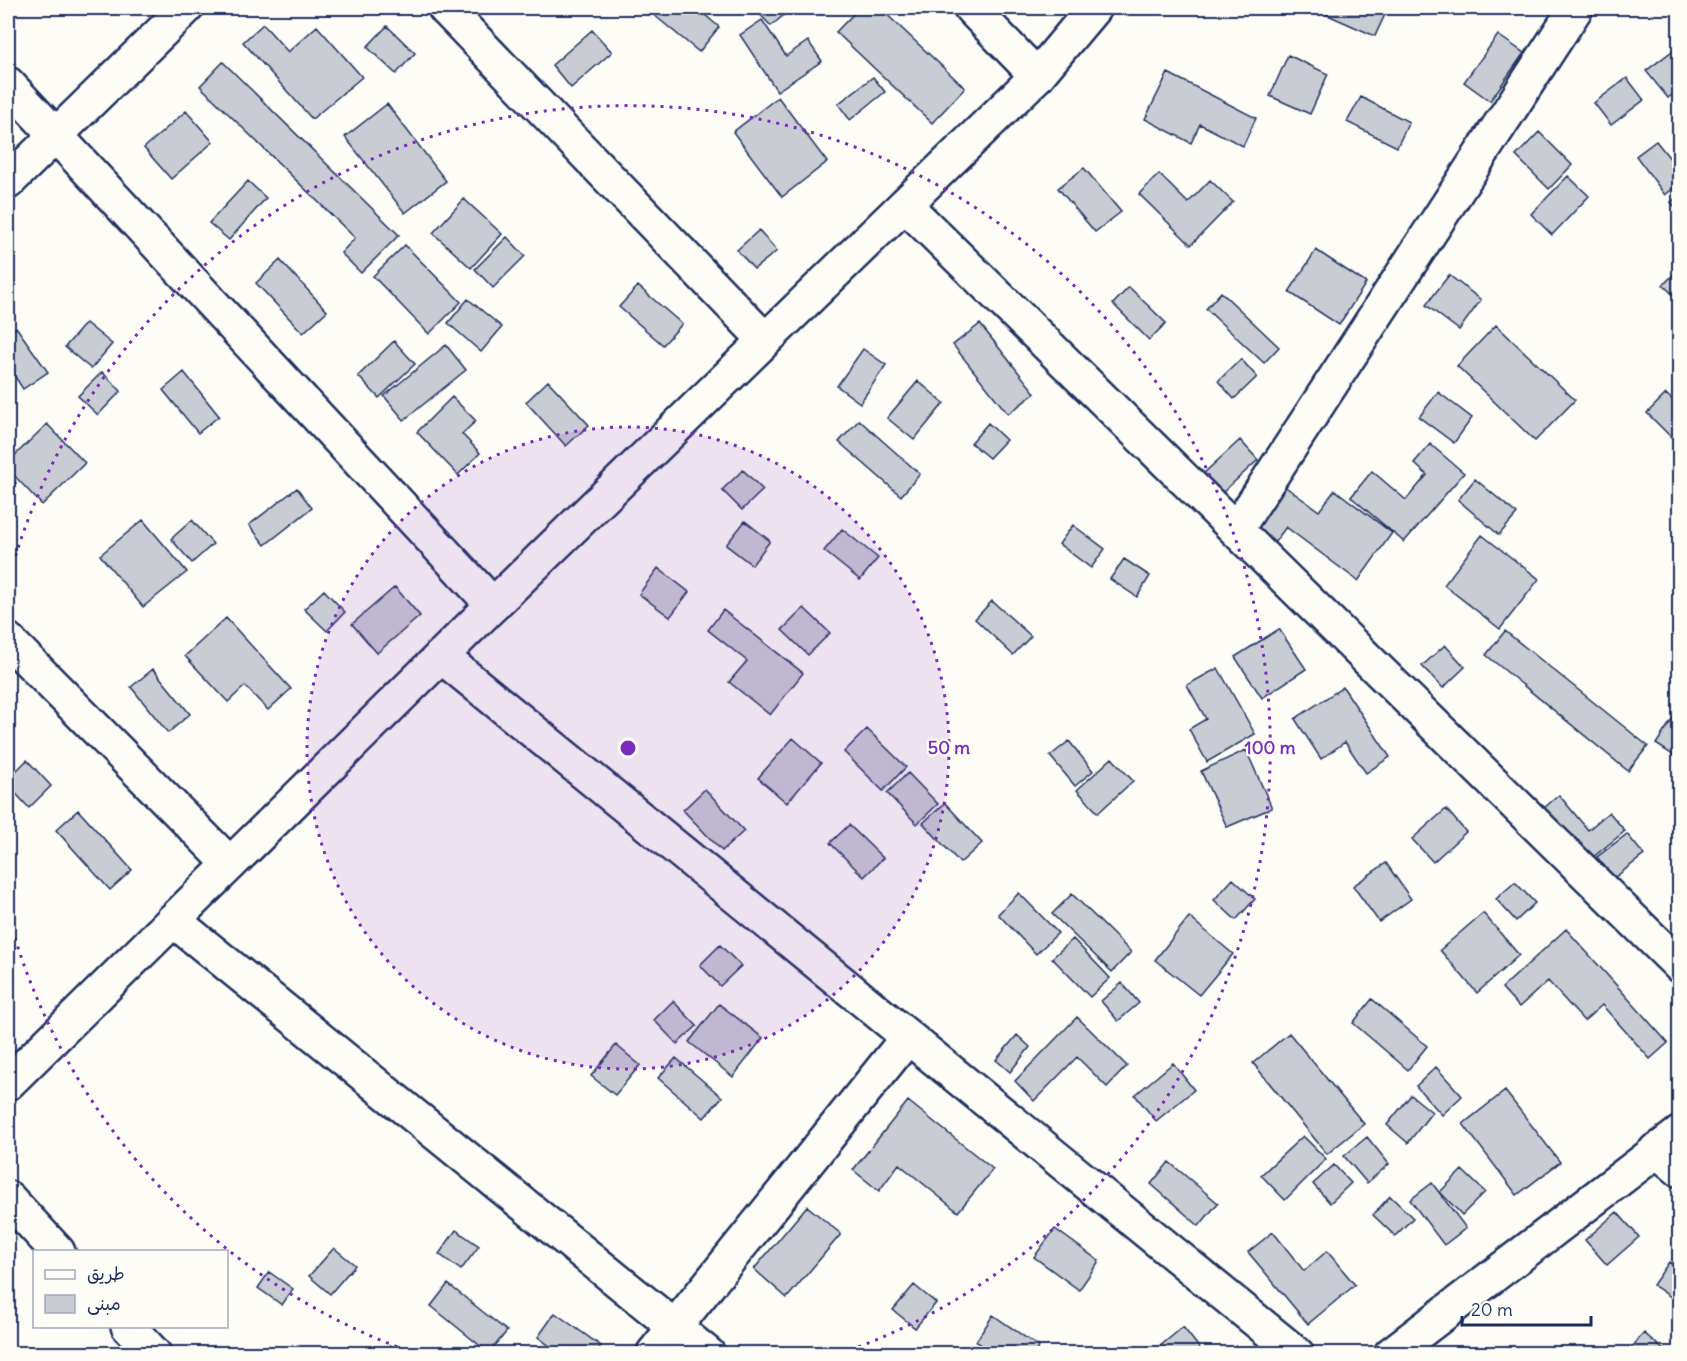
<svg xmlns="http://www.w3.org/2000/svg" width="1687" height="1361" font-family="Delius,'Playpen Sans Arabic',sans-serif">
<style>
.building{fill:#c9ccd3;stroke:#1b2f5e;stroke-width:1.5}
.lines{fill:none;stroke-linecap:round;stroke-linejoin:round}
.street-casing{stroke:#1b2f5e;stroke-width:38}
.secondary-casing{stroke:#1b2f5e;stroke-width:38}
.street{stroke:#fdfcf7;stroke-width:33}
.secondary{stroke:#fdfcf7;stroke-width:33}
.ring{fill:none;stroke:#7b2cbf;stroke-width:3;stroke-dasharray:3 6}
.centre{fill:#7b2cbf;stroke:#fdfcf7;stroke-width:3}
.ring-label{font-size:18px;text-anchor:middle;font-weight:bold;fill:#7b2cbf;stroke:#fdfcf7;stroke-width:4.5;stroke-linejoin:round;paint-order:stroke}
</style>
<rect width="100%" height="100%" fill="#fdfcf7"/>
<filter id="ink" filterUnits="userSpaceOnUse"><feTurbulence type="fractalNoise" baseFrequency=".0167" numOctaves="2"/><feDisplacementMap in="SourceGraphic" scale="12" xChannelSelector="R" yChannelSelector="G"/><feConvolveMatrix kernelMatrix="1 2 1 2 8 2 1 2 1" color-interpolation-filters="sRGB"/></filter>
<g filter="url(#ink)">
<path class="building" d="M 660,8 L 697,8 L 719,27 L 699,52 L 654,15 Z
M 754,8 L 792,8 L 771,26 Z
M 859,8 L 880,8 L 965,88 L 932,123 L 836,32 Z
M 1312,8 L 1388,8 L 1375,36 Z
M 762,20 L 786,56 L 808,41 L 822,61 L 777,91 L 740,35 Z
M 263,24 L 288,52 L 317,26 L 362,77 L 312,119 L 243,42 Z
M 387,26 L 415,53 L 396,74 L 367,47 Z
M 592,30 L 612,52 L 571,88 L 552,65 Z
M 1498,35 L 1524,53 L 1490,101 L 1464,82 Z
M 1680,45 L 1680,89 L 1668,98 L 1646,71 Z
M 1288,55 L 1328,74 L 1310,114 L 1270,96 Z
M 223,62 L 399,235 L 361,273 L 341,253 L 355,238 L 200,86 Z
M 1168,73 L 1256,118 L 1243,146 L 1200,124 L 1191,143 L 1145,119 Z
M 873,77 L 885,92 L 850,120 L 838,104 Z
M 1627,78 L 1644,100 L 1611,125 L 1594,103 Z
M 778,97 L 827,162 L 782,197 L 733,132 Z
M 1361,97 L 1409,122 L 1397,147 L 1347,122 Z
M 387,104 L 446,181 L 405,213 L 345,137 Z
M 186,111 L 213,142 L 171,179 L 144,148 Z
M 1539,132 L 1572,165 L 1549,189 L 1516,156 Z
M 1656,141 L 1680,171 L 1680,183 L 1665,195 L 1636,156 Z
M 1084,168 L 1121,212 L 1095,232 L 1058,188 Z
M 1159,174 L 1188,203 L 1210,180 L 1233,202 L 1191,245 L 1139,194 Z
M 1568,176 L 1589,196 L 1552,235 L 1531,214 Z
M 248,181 L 266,198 L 229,240 L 209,223 Z
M 1680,195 L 1680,213 L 1671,202 Z
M 464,199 L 502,234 L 471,268 L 433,233 Z
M 759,230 L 777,251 L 754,269 L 737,250 Z
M 507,237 L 525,256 L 493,288 L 475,269 Z
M 405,245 L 461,302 L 429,334 L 373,276 Z
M 1316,250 L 1366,283 L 1339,325 L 1289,292 Z
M 280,260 L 327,311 L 303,333 L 256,283 Z
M 1680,268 L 1680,301 L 1663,285 Z
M 1449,275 L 1481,300 L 1459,330 L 1426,305 Z
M 638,286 L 682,324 L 663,345 L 619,307 Z
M 1129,287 L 1166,323 L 1149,340 L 1113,304 Z
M 1221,292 L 1279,347 L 1264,363 L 1206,309 Z
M 468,299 L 502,327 L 481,352 L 448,323 Z
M 86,323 L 112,344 L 91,369 L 65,347 Z
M 980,324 L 1035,393 L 1008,414 L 953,345 Z
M 1496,325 L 1575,400 L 1535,441 L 1457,366 Z
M 16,327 L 48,372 L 23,389 L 8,366 L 8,334 Z
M 394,341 L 415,364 L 379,398 L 358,376 Z
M 446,345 L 466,370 L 404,420 L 384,396 Z
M 863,349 L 886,365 L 860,403 L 837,386 Z
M 1241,359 L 1257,377 L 1234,399 L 1218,381 Z
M 102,372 L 121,391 L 98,415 L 78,396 Z
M 184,372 L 219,416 L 198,433 L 163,390 Z
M 548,381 L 589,425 L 566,446 L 526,402 Z
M 918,381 L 944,403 L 914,440 L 887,418 Z
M 1438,392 L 1472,418 L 1454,443 L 1419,417 Z
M 1666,394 L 1680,407 L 1680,446 L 1647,413 Z
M 452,397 L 476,421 L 462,434 L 480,453 L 458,475 L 417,432 Z
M 859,420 L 920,474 L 901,496 L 839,442 Z
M 988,423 L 1006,440 L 989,458 L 971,443 Z
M 47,424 L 85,463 L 42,505 L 8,469 L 8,462 Z
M 1240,440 L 1258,460 L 1222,493 L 1204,473 Z
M 1430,444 L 1464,473 L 1404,542 L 1351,497 L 1372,471 L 1406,500 L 1427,475 L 1414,463 Z
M 743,470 L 763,490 L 742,510 L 722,490 Z
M 8,473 L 16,483 L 8,490 Z
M 1475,479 L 1517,514 L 1499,535 L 1458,500 Z
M 1280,483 L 1319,511 L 1335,490 L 1392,533 L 1358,581 L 1286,527 L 1265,555 L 1240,537 Z
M 297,488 L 312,508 L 265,545 L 249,525 Z
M 143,520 L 187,572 L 143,607 L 100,555 Z
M 192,520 L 213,544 L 192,563 L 171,539 Z
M 745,521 L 770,541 L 752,565 L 726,545 Z
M 1073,525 L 1105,549 L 1091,568 L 1059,544 Z
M 842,529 L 878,558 L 860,580 L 824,551 Z
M 1482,535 L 1539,579 L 1500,629 L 1444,585 Z
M 1124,559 L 1150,576 L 1137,597 L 1110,579 Z
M 658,568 L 689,592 L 670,617 L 639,594 Z
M 395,587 L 420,616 L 377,653 L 352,624 Z
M 324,590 L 345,612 L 327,631 L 304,609 Z
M 992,601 L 1031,636 L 1013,655 L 975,619 Z
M 804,608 L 830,633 L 808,655 L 782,630 Z
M 723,610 L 803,673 L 770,715 L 729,682 L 747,661 L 708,630 Z
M 226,618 L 291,689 L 268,710 L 245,686 L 228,702 L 185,656 Z
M 1279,629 L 1306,669 L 1262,698 L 1235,657 Z
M 1505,631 L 1648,746 L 1628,771 L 1486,655 Z
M 1445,645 L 1465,667 L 1443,688 L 1422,666 Z
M 1218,668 L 1255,734 L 1207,762 L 1189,729 L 1206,719 L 1187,685 Z
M 153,669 L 190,714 L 168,733 L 131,687 Z
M 1343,687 L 1390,757 L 1366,773 L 1345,742 L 1321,759 L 1295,719 Z
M 1677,712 L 1680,713 L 1679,759 L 1656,744 Z
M 867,729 L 906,767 L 883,791 L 844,752 Z
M 793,738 L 821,763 L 787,803 L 758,778 Z
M 1069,741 L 1093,771 L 1075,786 L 1050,756 Z
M 1246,750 L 1272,808 L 1227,827 L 1201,771 Z
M 1112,758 L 1133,781 L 1098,813 L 1077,790 Z
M 27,760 L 51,786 L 29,808 L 8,785 L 8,779 Z
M 908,773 L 938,804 L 917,824 L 887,793 Z
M 705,789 L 744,831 L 722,851 L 683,810 Z
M 1559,795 L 1588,830 L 1609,812 L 1625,831 L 1581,867 L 1537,814 Z
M 945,803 L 982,843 L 960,863 L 923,823 Z
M 1446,809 L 1466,832 L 1433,862 L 1412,839 Z
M 78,810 L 132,870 L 110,890 L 56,830 Z
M 849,825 L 883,858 L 864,877 L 830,843 Z
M 1627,834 L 1644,855 L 1614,878 L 1597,857 Z
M 1386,863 L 1411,899 L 1379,922 L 1353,886 Z
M 1233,879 L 1255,899 L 1236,920 L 1214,900 Z
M 1515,882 L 1535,903 L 1516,921 L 1496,899 Z
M 1019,893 L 1058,933 L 1036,954 L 998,914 Z
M 1072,894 L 1131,952 L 1112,972 L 1052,914 Z
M 1483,913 L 1519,955 L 1477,993 L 1440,950 Z
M 1189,917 L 1233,954 L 1199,995 L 1155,960 Z
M 1566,929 L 1668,1043 L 1650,1059 L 1602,1005 L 1584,1021 L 1548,981 L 1519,1007 L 1502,988 Z
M 1073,939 L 1110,978 L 1090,997 L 1052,958 Z
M 720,945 L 741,966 L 720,986 L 700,965 Z
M 1122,983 L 1139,1003 L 1118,1021 L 1101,1001 Z
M 1372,999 L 1427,1046 L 1408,1070 L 1353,1023 Z
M 673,1001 L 697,1026 L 677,1044 L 654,1020 Z
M 719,1004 L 763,1038 L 733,1077 L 689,1042 Z
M 1077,1017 L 1127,1066 L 1107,1087 L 1077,1057 L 1034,1101 L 1015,1081 Z
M 1289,1033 L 1364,1124 L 1327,1154 L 1253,1063 Z
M 1017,1035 L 1030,1047 L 1010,1072 L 996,1060 Z
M 616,1045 L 640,1065 L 615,1095 L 591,1076 Z
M 676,1058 L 722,1097 L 704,1118 L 658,1078 Z
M 1173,1063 L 1194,1090 L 1156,1121 L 1135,1095 Z
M 1436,1067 L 1462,1096 L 1442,1115 L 1416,1086 Z
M 1505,1091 L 1560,1162 L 1517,1195 L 1463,1124 Z
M 1411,1095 L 1432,1112 L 1408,1143 L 1387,1125 Z
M 908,1101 L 993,1169 L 958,1212 L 899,1164 L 879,1191 L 853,1170 Z
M 1303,1136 L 1326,1159 L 1285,1200 L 1261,1175 Z
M 1367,1137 L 1389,1164 L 1367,1183 L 1344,1156 Z
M 1169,1162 L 1218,1203 L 1199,1226 L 1151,1184 Z
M 1334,1165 L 1351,1183 L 1330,1203 L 1313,1184 Z
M 1462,1170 L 1485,1192 L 1462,1215 L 1440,1192 Z
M 1432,1183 L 1466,1228 L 1444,1245 L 1410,1200 Z
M 1390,1196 L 1413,1218 L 1395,1236 L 1373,1215 Z
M 807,1206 L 841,1234 L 787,1298 L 754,1269 Z
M 1617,1212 L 1639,1237 L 1607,1265 L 1585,1240 Z
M 1055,1229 L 1099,1261 L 1079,1290 L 1034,1257 Z
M 456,1230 L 479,1246 L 461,1270 L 439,1254 Z
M 1273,1232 L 1304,1271 L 1327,1251 L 1355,1285 L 1308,1324 L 1248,1252 Z
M 334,1248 L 355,1265 L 330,1294 L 309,1276 Z
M 1669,1262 L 1680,1269 L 1680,1303 L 1653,1285 Z
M 269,1272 L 293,1289 L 282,1305 L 258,1288 Z
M 448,1284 L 507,1331 L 489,1353 L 431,1306 Z
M 914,1285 L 936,1303 L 915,1328 L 893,1310 Z
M 555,1313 L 601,1346 L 596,1354 L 560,1354 L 538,1337 Z
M 993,1315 L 1039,1347 L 1034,1354 L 994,1354 L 976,1341 Z
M 1183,1327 L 1204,1354 L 1154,1354 L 1153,1352 Z
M 1644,1333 L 1666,1352 L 1665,1354 L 1626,1354 Z"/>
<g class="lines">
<g class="street-casing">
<path id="street" d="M 445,8 L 765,340
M 971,8 L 1037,76
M 8,84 L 493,605
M 8,182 L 186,8
M 905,205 L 1680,966
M 1236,530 L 1576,8
M 8,640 L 230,864
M 441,656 L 1297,1354
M 173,920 L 708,1354
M 1656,1150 L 1680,1170
M 8,1198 L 58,1252
M 128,1326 L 154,1354
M 653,1354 L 908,1037
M 1391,1354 L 1680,1133"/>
</g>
<g class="secondary-casing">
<path id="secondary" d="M 8,1083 L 493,605 L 1037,76 L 1094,8"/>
</g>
<use href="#street" class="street"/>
<use href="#secondary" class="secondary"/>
</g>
</g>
<circle cx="628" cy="748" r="321" fill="#7b2cbf" fill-opacity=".12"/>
<g class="ring">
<circle cx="628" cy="748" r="321"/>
<path d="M414 1353A642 642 0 0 1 8 914M8 582A642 642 0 1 1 842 1353"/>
</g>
<circle cx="628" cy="748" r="9" class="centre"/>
<g class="ring-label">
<text x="949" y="754">50 m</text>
<text x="1270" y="754">100 m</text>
</g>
<rect width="1687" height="1361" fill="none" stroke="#fdfcf7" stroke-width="30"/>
<rect x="15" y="15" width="1657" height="1331" fill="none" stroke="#1b2f5e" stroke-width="2" filter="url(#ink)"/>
<rect x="33" y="1250" width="195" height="78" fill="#fdfcf7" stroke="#a3aaba" stroke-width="1.5"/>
<rect x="45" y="1270" width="30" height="9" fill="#fdfcf7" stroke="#a3aaba" stroke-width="1.5"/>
<text x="87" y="1280" font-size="18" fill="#1b2f5e">طريق</text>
<rect x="45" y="1295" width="30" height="18" fill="#c9ccd3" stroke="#a3aaba" stroke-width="1.5"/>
<text x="87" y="1310" font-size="18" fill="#1b2f5e">مبنى</text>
<path d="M1462 1316v9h129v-9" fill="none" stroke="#1b2f5e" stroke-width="3"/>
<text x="1471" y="1316" font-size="18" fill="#1b2f5e" stroke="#fdfcf7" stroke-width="4.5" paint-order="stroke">20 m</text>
</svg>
